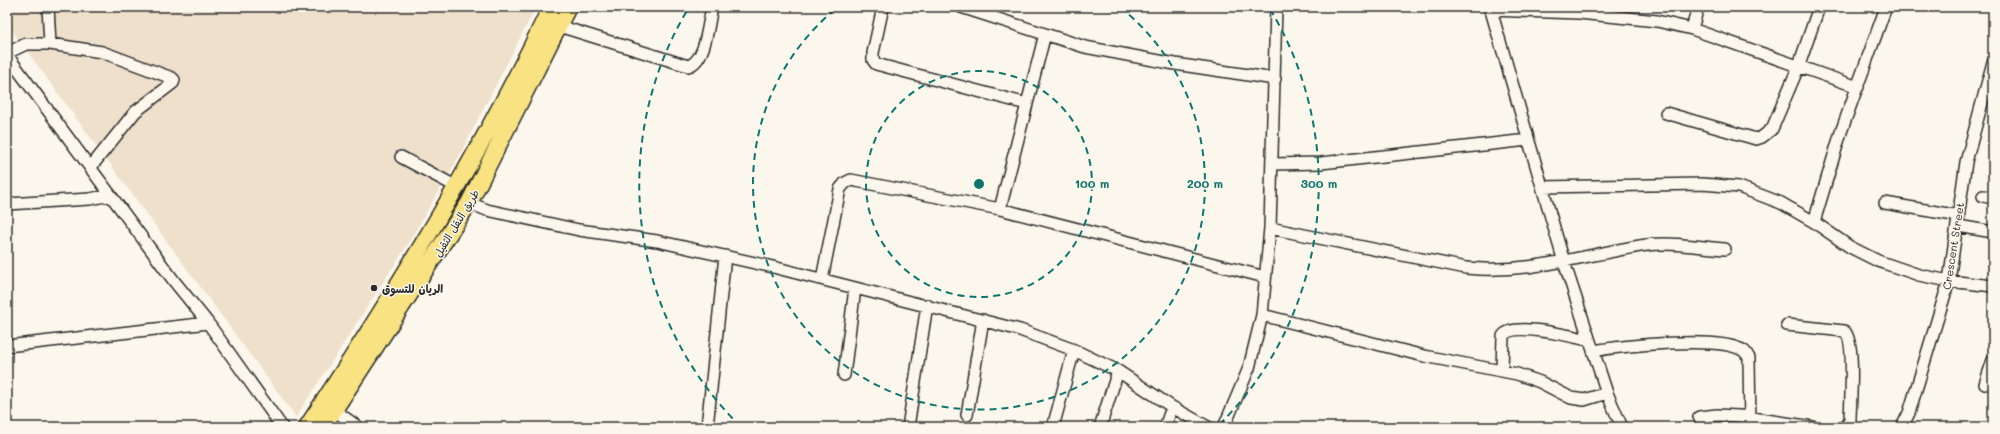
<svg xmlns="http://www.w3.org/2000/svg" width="2000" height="434" font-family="Mali,'Playpen Sans Arabic',sans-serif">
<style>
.built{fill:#efe0cc}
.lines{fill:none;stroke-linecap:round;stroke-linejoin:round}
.minor-casing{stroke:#2b2b2b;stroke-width:14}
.highway-casing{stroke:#2b2b2b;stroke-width:19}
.minor{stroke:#fbf7ec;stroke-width:11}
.highway{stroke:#f8e281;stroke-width:16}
.ring{fill:none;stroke:#0f766e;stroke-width:2;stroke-dasharray:7 5}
.poi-dot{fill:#2b2b2b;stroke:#fbf7ec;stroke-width:1.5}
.labels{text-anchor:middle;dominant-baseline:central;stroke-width:3;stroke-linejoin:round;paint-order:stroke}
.street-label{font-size:11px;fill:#2b2b2b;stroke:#fbf7ec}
.poi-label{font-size:11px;font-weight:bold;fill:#2b2b2b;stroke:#fbf7ec;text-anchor:start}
.centre{fill:#0f766e;stroke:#fbf7ec;stroke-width:2}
.ring-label{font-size:12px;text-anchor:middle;font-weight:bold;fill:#0f766e;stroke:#fbf7ec;stroke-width:3;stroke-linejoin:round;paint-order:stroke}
</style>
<rect width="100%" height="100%" fill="#fbf7ec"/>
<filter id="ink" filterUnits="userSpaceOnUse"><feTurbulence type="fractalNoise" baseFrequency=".025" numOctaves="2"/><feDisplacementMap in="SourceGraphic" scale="8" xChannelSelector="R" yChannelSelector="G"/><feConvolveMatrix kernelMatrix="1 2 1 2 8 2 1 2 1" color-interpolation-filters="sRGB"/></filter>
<g filter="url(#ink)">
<path class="built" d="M 7,7 L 536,7 L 456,162 L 430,206 L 406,247 L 296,417 L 7,24 Z"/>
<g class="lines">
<g class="minor-casing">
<path id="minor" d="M 48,7 L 50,44
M 883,7 L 873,53 L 873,60 L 876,64 L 1027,104
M 961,7 L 1085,47 L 1175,64 L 1275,79
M 1490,7 L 1564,262 L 1607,393 L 1622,427
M 1490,10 L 1579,13 L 1657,21 L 1692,29 L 1858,87
M 559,26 L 688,66 C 706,61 708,24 712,7
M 1692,29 L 1698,7
M 7,53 L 26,44 L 50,44 L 102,52 L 172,78 L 174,80 L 173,83 L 135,112 L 90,168
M 7,55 L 174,281 L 208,323 L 282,427
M 1666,113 L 1756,139 L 1762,137 L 1772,129 L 1798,68 L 1819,7
M 401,157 L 457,187
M 1273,164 L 1321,163 L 1528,140
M 1542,187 L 1702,184 L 1739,187 L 1781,203 L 1814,222 L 1850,247 L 1878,261 L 1919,275 L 1949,281 L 1993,286
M 1983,196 L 1993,198
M 469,203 L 487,210 L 579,230 L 657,241 L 773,267 L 1020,330 L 1074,350 L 1118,371 L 1172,407 L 1208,427
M 1885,203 L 1959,216
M 7,204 L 90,199 L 110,195
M 1000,209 L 1045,34
M 1814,222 L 1841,132 L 1886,7
M 1958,226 L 1993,232
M 1270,228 L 1466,268 C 1527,274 1581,256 1640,246 C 1667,241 1698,247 1725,249
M 822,279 L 840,189 L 845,183 L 851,180 L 1000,209 L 1265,277
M 1262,315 L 1424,356 L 1517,374 L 1540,382 L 1571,398 L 1584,400 L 1607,393
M 1787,325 L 1844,331 C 1856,339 1850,405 1850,420 L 1845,427
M 7,346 L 208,323
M 1593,351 C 1621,346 1721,335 1744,351 C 1746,353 1748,356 1749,358 L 1750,427
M 1502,370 L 1503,336 C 1512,321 1573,337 1589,340
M 844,375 L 855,288
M 1985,384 L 1993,360
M 334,410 L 358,427
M 967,415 L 983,320
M 1699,417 L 1717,415 L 1739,416 L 1813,427
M 707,427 L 725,256
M 908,427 L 927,305
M 1053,427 L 1074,350
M 1100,427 L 1118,371
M 1165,427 L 1172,407
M 1224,427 L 1249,368 L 1262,315 L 1270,228 L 1276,7
M 1902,427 L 1909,413 L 1949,281 L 1966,162 L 1993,62"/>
</g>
<g class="highway-casing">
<path id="highway" d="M 307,427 C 396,292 481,154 551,7
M 323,427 L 469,203 L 568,7"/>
</g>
<use href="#minor" class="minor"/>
<use href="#highway" class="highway"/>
</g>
</g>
<g class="ring">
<circle cx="979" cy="184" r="113"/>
<path d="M1120 7A226 226 0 1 1 838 7"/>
<path d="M741 427A340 340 0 0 1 688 9M1270 9A340 340 0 0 1 1217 427"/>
</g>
<circle class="poi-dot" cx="374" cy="288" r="4"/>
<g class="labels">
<g class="street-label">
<text transform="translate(456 223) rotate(-59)">طريق النقل الثقيل</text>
<text transform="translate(1953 246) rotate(-81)">Crescent Street</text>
</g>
<g class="poi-label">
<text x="382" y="288">الريان للتسوق</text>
</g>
</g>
<circle cx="979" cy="184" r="6" class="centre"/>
<g class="ring-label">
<text x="1092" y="188">100 m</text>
<text x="1205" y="188">200 m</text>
<text x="1319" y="188">300 m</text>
</g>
<rect width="2000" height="434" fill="none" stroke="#fbf7ec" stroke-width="24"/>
<rect x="12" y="12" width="1976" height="410" fill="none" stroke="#2b2b2b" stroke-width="1.5" filter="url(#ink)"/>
</svg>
